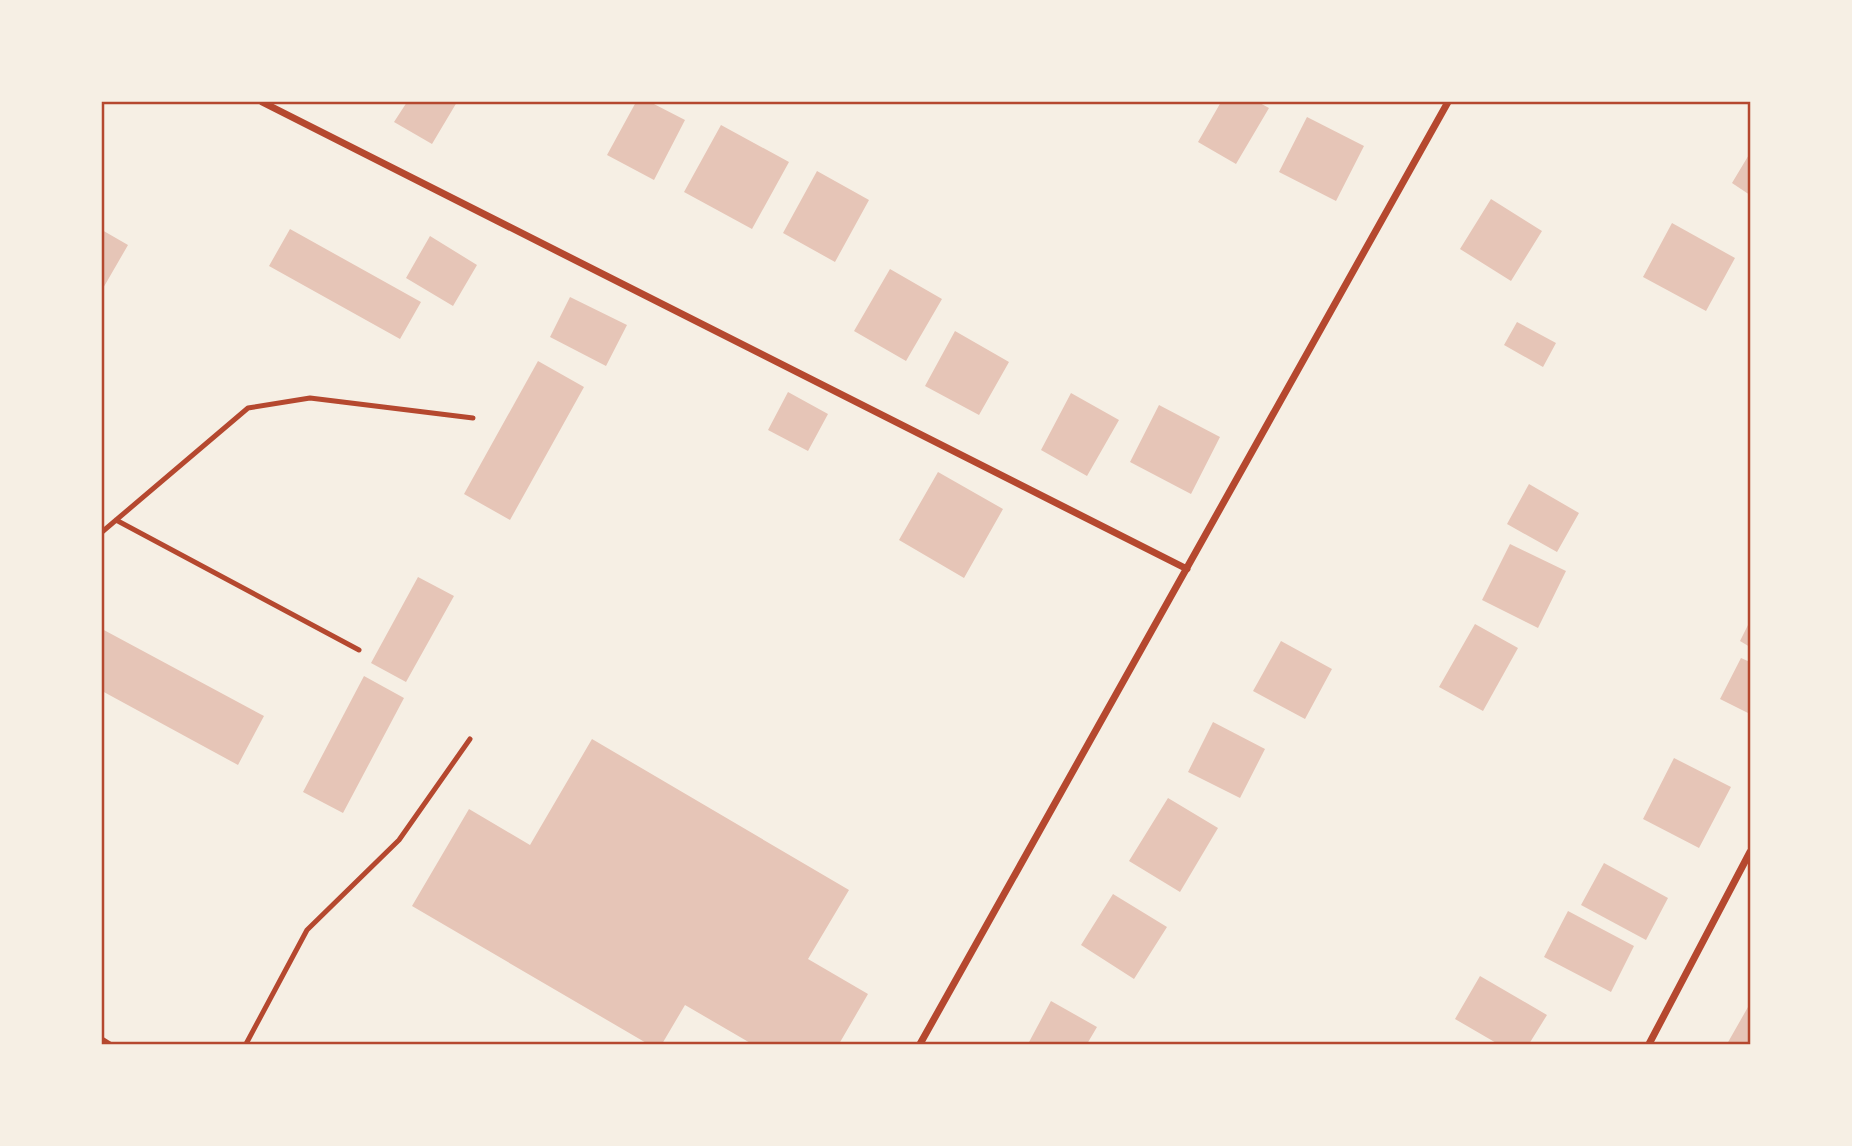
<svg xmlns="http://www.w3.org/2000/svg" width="1852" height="1146" font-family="'Noto Sans',sans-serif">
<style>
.building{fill:#e6c5b7}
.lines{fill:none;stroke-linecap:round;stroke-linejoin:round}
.service{stroke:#b5482f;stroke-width:5}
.minor{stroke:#b5482f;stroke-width:7}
.neatline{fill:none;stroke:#b5482f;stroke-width:2.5}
</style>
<rect width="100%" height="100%" fill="#f6efe4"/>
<path class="building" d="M 407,102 L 457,102 L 432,144 L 394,122 Z
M 636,102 L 650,102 L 685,120 L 654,180 L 607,155 Z
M 1221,102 L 1258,102 L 1269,108 L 1236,164 L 1198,142 Z
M 1307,117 L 1364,146 L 1336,201 L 1279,172 Z
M 721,125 L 789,162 L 752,229 L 684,192 Z
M 1750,153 L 1750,195 L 1732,183 Z
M 817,171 L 869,200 L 835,262 L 783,233 Z
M 1491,199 L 1542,231 L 1511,281 L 1460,249 Z
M 1672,223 L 1735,258 L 1706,311 L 1643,277 Z
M 290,229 L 421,302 L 400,339 L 269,266 Z
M 102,230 L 128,245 L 102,290 Z
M 430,236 L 477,265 L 453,306 L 406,278 Z
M 890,269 L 942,299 L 906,361 L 854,331 Z
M 570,297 L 627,325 L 606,366 L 550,337 Z
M 1517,322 L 1556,343 L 1543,367 L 1504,345 Z
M 955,331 L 1009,362 L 979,415 L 925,386 Z
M 538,361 L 584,387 L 510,520 L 464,494 Z
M 788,392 L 828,414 L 808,451 L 768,430 Z
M 1071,393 L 1119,420 L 1087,476 L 1041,450 Z
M 1159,405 L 1220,437 L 1191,494 L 1130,462 Z
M 938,472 L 1003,509 L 964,578 L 899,540 Z
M 1529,484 L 1579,513 L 1557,552 L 1507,524 Z
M 1510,544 L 1566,571 L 1538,628 L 1482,600 Z
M 418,577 L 454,596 L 406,682 L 371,663 Z
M 1750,621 L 1750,647 L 1740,641 Z
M 1475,624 L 1518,648 L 1483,711 L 1439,687 Z
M 102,629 L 264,716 L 238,765 L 102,691 Z
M 1281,641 L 1332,669 L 1305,719 L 1253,691 Z
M 1741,658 L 1750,662 L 1750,714 L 1720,699 Z
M 364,676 L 404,698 L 343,813 L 303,792 Z
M 1213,722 L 1265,749 L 1240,798 L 1188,772 Z
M 592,739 L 849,890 L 808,959 L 868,994 L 839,1044 L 752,1044 L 685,1005 L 662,1044 L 648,1044 L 412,906 L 469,809 L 530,845 Z
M 1674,758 L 1731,787 L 1699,848 L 1643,819 Z
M 1168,798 L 1218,828 L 1180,892 L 1129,861 Z
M 1604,863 L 1668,898 L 1646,940 L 1581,905 Z
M 1113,894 L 1167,927 L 1134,979 L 1081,945 Z
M 1568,911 L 1634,946 L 1611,992 L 1544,957 Z
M 1480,976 L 1547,1015 L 1529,1044 L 1498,1044 L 1455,1019 Z
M 1051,1001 L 1097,1027 L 1087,1044 L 1028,1044 Z
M 1748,1007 L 1750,1009 L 1750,1044 L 1727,1044 Z"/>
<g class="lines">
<path class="service" d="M 116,520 L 359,650
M 102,532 L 248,408 L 310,398 L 473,418
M 102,1039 L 110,1044
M 246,1044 L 307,930 L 399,840 L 470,739"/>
<path class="minor" d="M 262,102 L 1187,569
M 920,1044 L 1448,102
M 1649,1044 L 1750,852"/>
</g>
<rect width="1852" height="1146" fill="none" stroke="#f6efe4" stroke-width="206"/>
<rect x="103" y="103" width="1646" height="940" class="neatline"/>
</svg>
